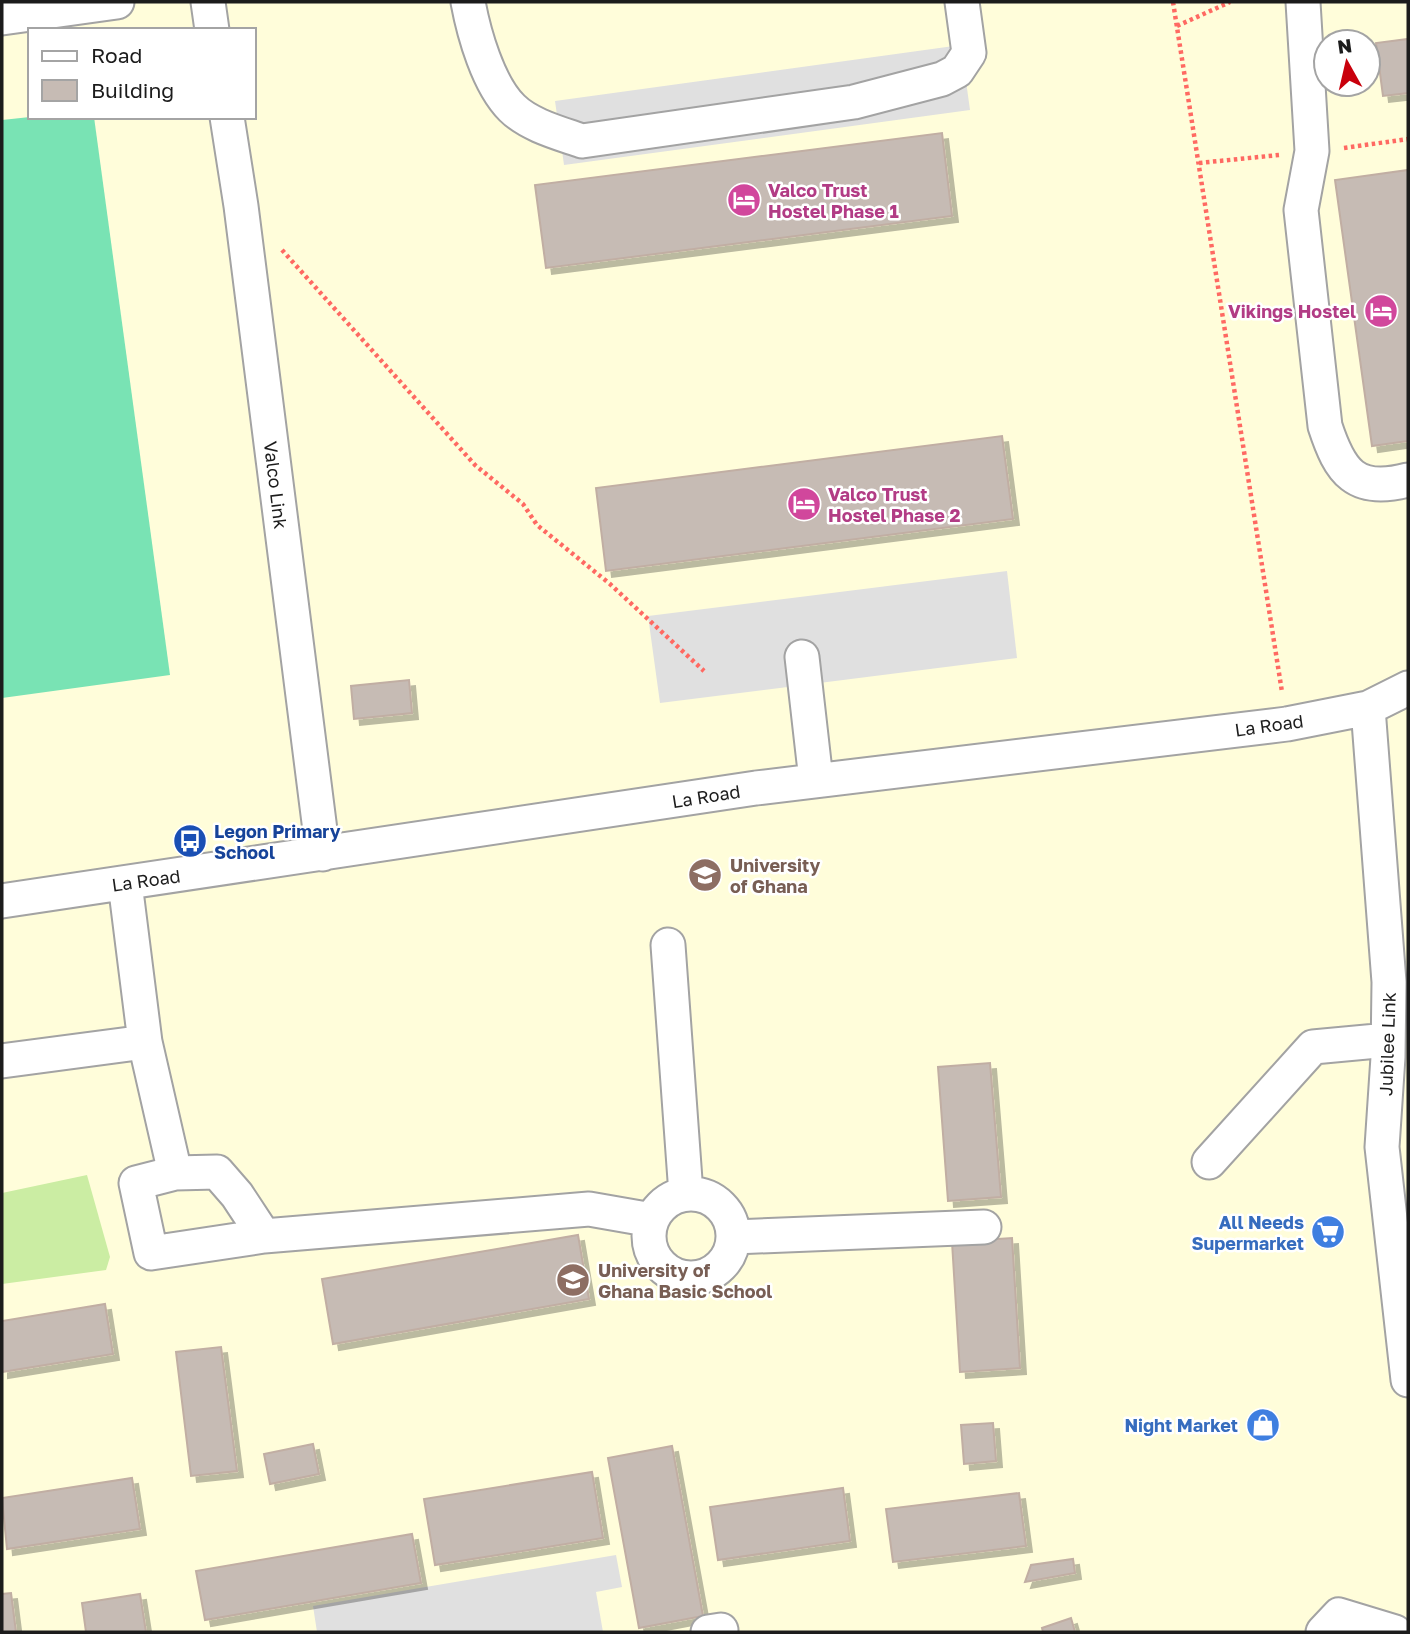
<svg xmlns="http://www.w3.org/2000/svg" width="1410" height="1634" font-family="'Golos Text',sans-serif">
<style>
.education{fill:#fffdda;fill-rule:evenodd}
.grass{fill:#cbeda3}
.pitch{fill:#79e3b4}
.parking{fill:#e0e0e0}
.building{fill:#c6bbb4;stroke:#c1aea3;stroke-width:2;filter:url(#shadow)}
.lines{fill:none;stroke-linecap:round;stroke-linejoin:round}
.minor-casing{stroke:#a3a3a3;stroke-width:37}
.path{stroke:#ff6962;stroke-width:4.5;stroke-dasharray:3.5 3.5;stroke-linecap:butt}
.minor{stroke:#fff;stroke-width:33}
.labels{text-anchor:middle;dominant-baseline:central;stroke-width:5;stroke-linejoin:round;paint-order:stroke}
.hotel-label{font-size:18px;font-weight:bold;fill:#b23c85;stroke:#fff;text-anchor:start}
.street-label{font-size:18px;fill:#1c1c1c;stroke:#fff}
.transit-label{font-size:18px;font-weight:bold;fill:#164399;stroke:#fff;text-anchor:start}
.education-label{font-size:18px;font-weight:bold;fill:#785e54;stroke:#fff;text-anchor:start}
.shop-label{font-size:18px;font-weight:bold;fill:#366cbe;stroke:#fff;text-anchor:end}
</style>
<defs>
<filter id="shadow"><feDropShadow dx="6" dy="6" stdDeviation="0" flood-color="#0004"/></filter>
</defs>
<rect width="100%" height="100%" fill="#eee9e1"/>
<path class="education" d="M 2,2 L 1408,2 L 1408,1632 L 2,1632 ZM 30,30 L 254,30 L 254,117 L 30,117 ZM 1326,42 L 1368,42 L 1368,84 L 1326,84 Z"/>
<path class="grass" d="M 87,1175 L 110,1257 L 106,1270 L 2,1284 L 2,1193 Z"/>
<path class="pitch" d="M 30,117 L 94,117 L 170,675 L 2,698 L 2,120 Z"/>
<path class="parking" d="M 961,45 L 970,110 L 564,165 L 555,101 Z
M 1007,571 L 1017,658 L 660,703 L 648,616 Z
M 616,1555 L 622,1587 L 596,1592 L 603,1632 L 317,1632 L 313,1606 Z"/>
<path class="building" d="M 1408,39 L 1408,93 L 1383,96 L 1376,43 Z
M 942,133 L 952,216 L 546,268 L 535,185 Z
M 1408,170 L 1408,441 L 1372,446 L 1335,180 Z
M 1002,436 L 1013,519 L 606,571 L 596,488 Z
M 409,680 L 412,713 L 354,719 L 351,686 Z
M 990,1063 L 1001,1197 L 948,1201 L 938,1067 Z
M 578,1235 L 589,1299 L 333,1344 L 322,1279 Z
M 1012,1238 L 1020,1368 L 960,1372 L 952,1242 Z
M 105,1304 L 113,1354 L 2,1372 L 2,1321 Z
M 221,1347 L 237,1471 L 191,1476 L 176,1352 Z
M 993,1423 L 996,1461 L 964,1464 L 961,1425 Z
M 313,1444 L 319,1474 L 270,1484 L 264,1454 Z
M 672,1446 L 703,1616 L 639,1628 L 608,1458 Z
M 592,1472 L 603,1538 L 435,1565 L 424,1499 Z
M 132,1478 L 140,1529 L 7,1549 L 2,1498 Z
M 843,1488 L 850,1541 L 718,1560 L 710,1507 Z
M 1019,1493 L 1026,1546 L 893,1562 L 886,1509 Z
M 412,1534 L 421,1583 L 205,1620 L 196,1571 Z
M 1073,1559 L 1075,1573 L 1025,1582 L 1031,1565 Z
M 11,1593 L 16,1632 L 2,1632 L 2,1594 Z
M 140,1594 L 146,1632 L 86,1632 L 82,1603 Z
M 1071,1618 L 1075,1632 L 1043,1632 L 1042,1628 Z"/>
<g class="lines">
<g class="minor-casing">
<path id="minor" d="M 208,2 L 212,30
M 468,2 C 474,34 488,84 512,108 C 529,125 559,133 582,141 L 854,102 L 942,79 L 957,71 L 969,53 L 962,2
M 1303,2 L 1312,151 L 1301,210 L 1325,426 C 1340,472 1355,494 1408,480
M 2,18 L 117,2
M 227,117 L 241,206 L 323,854
M 802,657 L 816,780
M 1368,708 L 1389,982 L 1388,1057 L 1382,1147 L 1408,1380
M 125,883 L 145,1042
M 2,901 L 756,788 L 1287,724 L 1368,708 L 1408,688
M 668,945 L 686,1194
M 2,1061 L 145,1042 L 175,1173
M 1209,1162 L 1313,1047 L 1388,1040
M 217,1172 L 237,1195 L 264,1236 L 151,1253 L 136,1183 L 175,1173 Z
M649 1236a42 42 0 1 1 84 0a42 42 0 1 1-84 0Z
M 264,1236 L 589,1209 L 652,1220
M 734,1237 L 984,1227
M 708,1632 L 721,1630
M 1323,1632 L 1339,1615 L 1395,1632"/>
</g>
<path class="path" d="M 1173,2 L 1282,692
M 1177,26 L 1230,2
M 1344,148 L 1408,139
M 1199,163 L 1279,155
M 282,250 L 475,465 L 523,504 L 537,525 L 610,584 L 704,671"/>
<use href="#minor" class="minor"/>
</g>
<defs>
<g id="hotel-disc" transform="scale(1.75)"><circle r="9.5" fill="#d1479c" stroke="#fff"/><path d="M-6-4.5h1.5V1H6V5H4.5V3h-9V5H-6ZM-4 0a1.8 1.8 0 1 1 3.6 0ZM.5 0V-2.5h3Q6-2.5 6 0Z" fill="#fff"/></g>
<g id="bus-disc" transform="scale(1.75)"><circle r="9.5" fill="#1a4fb4" stroke="#fff"/><path d="M-5-6H5V4H4V6H2V4H-2V6H-4V4H-5ZM-3.5-4V0h7V-4ZM-3.5 1.2v1.5H-2V1.2ZM2 1.2v1.5H3.5V1.2Z" fill="#fff"/></g>
<g id="university-disc" transform="scale(1.75)"><circle r="9.5" fill="#8d6e63" stroke="#fff"/><path d="M0-5L7-2L0 1L-7-2ZM-4 1L0 2.5L4 1V4Q0 6-4 4Z" fill="#fff"/></g>
<g id="supermarket-disc" transform="scale(1.75)"><circle r="9.5" fill="#3f7fe0" stroke="#fff"/><path d="M-6-5.5h2.5l.6 2H6L4.5 2H-2.5L-4.4-4H-6ZM-1.5 3.2a1.3 1.3 0 1 0 .1 0ZM3 3.2a1.3 1.3 0 1 0 .1 0Z" fill="#fff"/></g>
<g id="school-disc" transform="scale(1.75)"><circle r="9.5" fill="#8d6e63" stroke="#fff"/><path d="M0-5L7-2L0 1L-7-2ZM-4 1L0 2.5L4 1V4Q0 6-4 4Z" fill="#fff"/></g>
<g id="shop-disc" transform="scale(1.75)"><circle r="9.5" fill="#3f7fe0" stroke="#fff"/><path d="M-5-2.5h2.3a2.7 3.5 0 0 1 5.4 0H5L5.5 6h-11ZM-1.5-2.5h3a1.5 2.3 0 0 0-3 0Z" fill="#fff"/></g>
</defs>
<g fill-rule="evenodd">
<use href="#hotel-disc" x="744" y="200"/>
<use href="#hotel-disc" x="1381" y="311"/>
<use href="#hotel-disc" x="804" y="504"/>
<use href="#bus-disc" x="190" y="841"/>
<use href="#university-disc" x="705" y="875"/>
<use href="#supermarket-disc" x="1328" y="1232"/>
<use href="#school-disc" x="573" y="1280"/>
<use href="#shop-disc" x="1263" y="1425"/>
</g>
<g class="labels">
<g class="hotel-label">
<text x="768" y="190">Valco Trust<tspan x="768" dy="21">Hostel Phase 1</tspan></text>
<text x="1356" y="311" text-anchor="end">Vikings Hostel</text>
<text x="828" y="494">Valco Trust<tspan x="828" dy="21">Hostel Phase 2</tspan></text>
</g>
<g class="street-label">
<text transform="translate(276 485) rotate(83)">Valco Link</text>
<text transform="translate(1269 725) rotate(-8)">La Road</text>
<text transform="translate(706 796) rotate(-9)">La Road</text>
<text transform="translate(146 880) rotate(-8)">La Road</text>
<text transform="translate(1387 1044) rotate(-88)">Jubilee Link</text>
</g>
<g class="transit-label">
<text x="214" y="831">Legon Primary<tspan x="214" dy="21">School</tspan></text>
</g>
<g class="education-label">
<text x="730" y="865">University<tspan x="730" dy="21">of Ghana</tspan></text>
<text x="598" y="1270">University of<tspan x="598" dy="21">Ghana Basic School</tspan></text>
</g>
<g class="shop-label">
<text x="1304" y="1222">All Needs<tspan x="1304" dy="21">Supermarket</tspan></text>
<text x="1238" y="1425">Night Market</text>
</g>
</g>
<rect width="1410" height="1634" fill="none" stroke="#1c1c1c" stroke-width="7"/>
<rect x="28" y="28" width="228" height="91" fill="#ffffff" stroke="#a4a4a4" stroke-width="2"/>
<rect x="42" y="51" width="35" height="10" fill="#ffffff" stroke="#a4a4a4" stroke-width="2"/>
<text x="91" y="63" font-size="21" fill="#1c1c1c">Road</text>
<rect x="42" y="80" width="35" height="21" fill="#c6bbb4" stroke="#a4a4a4" stroke-width="2"/>
<text x="91" y="98" font-size="21" fill="#1c1c1c">Building</text>
<g transform="translate(1347 63) rotate(352)"><circle r="33" fill="#ffffff" stroke="#a4a4a4" stroke-width="2"/>
<path d="M0-5L12 26L0 18L-12 26Z" fill="#c9000c"/>
<text y="-10" font-size="19" font-weight="bold" text-anchor="middle" fill="#1c1c1c">N</text>
</g>
</svg>
